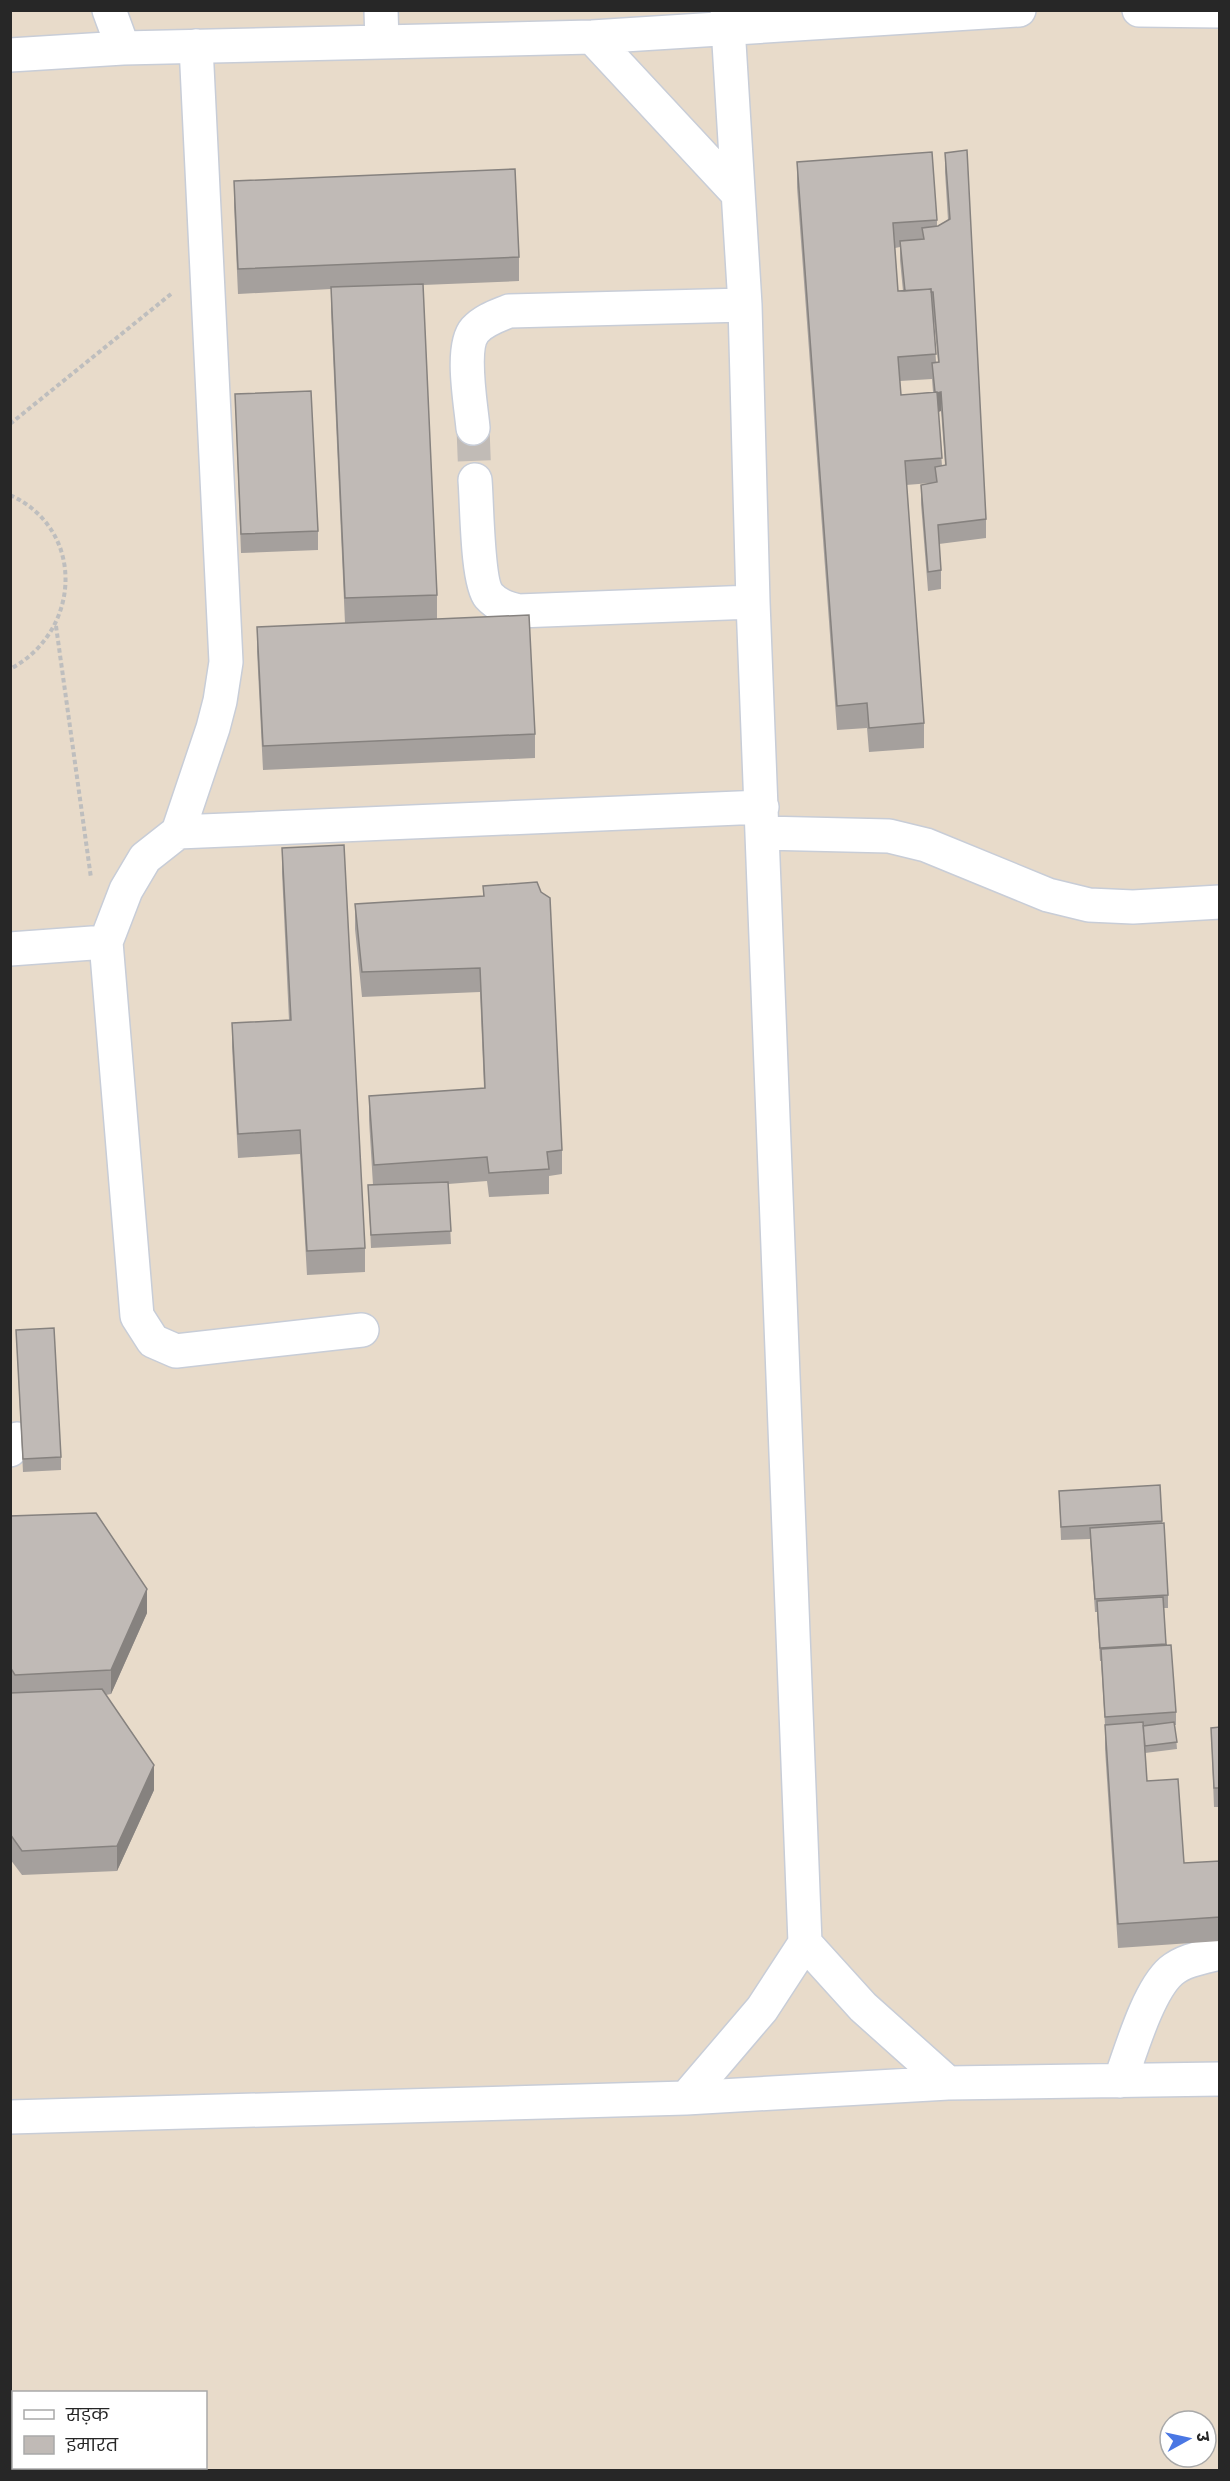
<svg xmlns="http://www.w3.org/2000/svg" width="1230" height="2481" font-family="Poppins,'Noto Sans Devanagari',sans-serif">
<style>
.education{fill:#e8dbca;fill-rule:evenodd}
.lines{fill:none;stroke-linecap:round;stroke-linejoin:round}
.minor-tunnel{stroke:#c1bbb6;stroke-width:33;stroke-dasharray:33 16;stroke-linecap:butt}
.minor-casing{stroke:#c8cdd7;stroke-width:36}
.path{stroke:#bebebe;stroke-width:4;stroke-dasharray:4.5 3;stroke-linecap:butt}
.minor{stroke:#fff;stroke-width:33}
.wall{fill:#a5a09d;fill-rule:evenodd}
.shaded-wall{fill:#86827f}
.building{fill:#c0bab6;stroke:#86827f;stroke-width:1.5}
</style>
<rect width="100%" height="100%" fill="#e8e0da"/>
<path class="education" d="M 11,11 L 1219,11 L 1219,2470 L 11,2470 ZM 14,2392 L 206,2392 L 206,2468 L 14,2468 ZM 1170,2421 L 1206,2421 L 1206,2457 L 1170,2457 Z"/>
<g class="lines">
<path class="minor-tunnel" d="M 473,428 L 475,480"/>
<g class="minor-casing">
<path id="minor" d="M 109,10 L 123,48
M 381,10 L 382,42
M 727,10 L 745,305 L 753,602 L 805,1943 L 863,2007 L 948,2083
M 1139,10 L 1220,11
M 592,37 L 738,194
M 196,46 L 226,662 L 220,701 L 213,728 L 178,832 L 145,858 L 126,890 L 106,942 L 137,1316 L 153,1341 L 176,1351 L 362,1330
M 10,55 L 123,48 L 592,37 L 1019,10
M 473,428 C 471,405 460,347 475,330 C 484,320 497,316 509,311 L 745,305
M 475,480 C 477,503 477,582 489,596 C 497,605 507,608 518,611 L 753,602
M 178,832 L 762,807
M 763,833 L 889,836 L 926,845 L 1048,895 L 1089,905 L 1133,907 L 1220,902
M 10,949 L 106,942
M 10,1450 L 17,1439
M 1120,2081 C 1131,2051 1148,1991 1171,1971 C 1184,1960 1204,1957 1220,1953
M 686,2098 L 762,2009 L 805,1943
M 10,2117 L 686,2098 L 948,2083 L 1220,2079"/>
</g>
<path class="path" d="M 10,424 L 171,294
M 10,495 C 87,530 81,632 10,669
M 56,626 L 91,878"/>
<use href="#minor" class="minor"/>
</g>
<path class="wall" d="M 945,153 L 986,519 L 986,538 L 939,544 L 941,570 L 941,589 L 928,591 L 921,504 L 921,485 L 931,483 L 906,485 L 924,723 L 924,748 L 869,752 L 867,728 L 837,730 L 797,187 L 797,162 L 937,220 L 937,226 L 948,220 L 945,172 ZM 900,247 L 900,260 L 903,291 L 898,291 L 895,248 ZM 933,311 L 938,362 L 936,362 ZM 932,379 L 933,392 L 901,395 L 900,381 ZM 941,411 L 945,465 L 942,466 L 938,412 Z
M 234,181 L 519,257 L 519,281 L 423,285 L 437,595 L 437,619 L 345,623 L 331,311 L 331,289 L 238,294 L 234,205 Z
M 235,394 L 318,531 L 318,550 L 241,553 Z
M 257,627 L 535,734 L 535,758 L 263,770 L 257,651 Z
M 282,848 L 365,1248 L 365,1272 L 307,1275 L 300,1154 L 238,1158 L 232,1047 L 232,1023 L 289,1020 L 282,873 Z
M 483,886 L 562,1150 L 562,1174 L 549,1176 L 549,1194 L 489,1197 L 487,1181 L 448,1184 L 451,1244 L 371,1248 L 368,1185 L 373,1185 L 369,1120 L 369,1096 L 484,1088 L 480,992 L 362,997 L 355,929 L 355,904 L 483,896 Z
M 16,1330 L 61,1457 L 61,1470 L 23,1472 Z
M 1160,1485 L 1162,1523 L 1168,1595 L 1168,1608 L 1164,1608 L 1166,1646 L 1176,1712 L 1176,1725 L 1175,1725 L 1177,1749 L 1145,1753 L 1147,1781 L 1184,1863 L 1220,1861 L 1220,1941 L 1118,1948 L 1105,1749 L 1105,1725 L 1101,1661 L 1100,1661 L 1097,1612 L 1095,1612 L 1090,1539 L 1061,1540 L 1059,1491 Z
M 10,1516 L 147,1613 L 111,1694 L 106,1695 L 154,1790 L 117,1871 L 22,1875 L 10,1859 Z
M 1220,1727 L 1220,1807 L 1214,1807 L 1211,1728 Z"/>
<path class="shaded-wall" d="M 941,392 L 941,411 L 935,413 L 935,393 Z
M 147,1589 L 147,1613 L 111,1694 L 111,1670 Z
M 154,1765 L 154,1790 L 117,1871 L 117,1846 Z"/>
<path class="building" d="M 967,150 L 986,519 L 938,525 L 941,570 L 928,572 L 921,485 L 937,482 L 935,467 L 946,465 L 941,392 L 937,393 L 937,392 L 935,392 L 932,363 L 939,362 L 933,292 L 931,292 L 931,289 L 905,291 L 900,241 L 924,239 L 922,228 L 938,226 L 950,219 L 945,153 Z
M 932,152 L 937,220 L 893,223 L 898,291 L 931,289 L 936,354 L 898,357 L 901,395 L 937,392 L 942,458 L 905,461 L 924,723 L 869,728 L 867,703 L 837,706 L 797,162 Z
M 515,169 L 519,257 L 238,269 L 234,181 Z
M 423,284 L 437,595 L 345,598 L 331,287 Z
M 311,391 L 318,531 L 241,534 L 235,394 Z
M 529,615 L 535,734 L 263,746 L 257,627 Z
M 344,845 L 365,1248 L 307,1251 L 300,1130 L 238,1134 L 232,1023 L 291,1020 L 282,848 Z
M 537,882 L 541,892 L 550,898 L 562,1150 L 547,1152 L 549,1169 L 489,1173 L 487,1157 L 374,1165 L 369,1096 L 485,1088 L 480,968 L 362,972 L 355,904 L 484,896 L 483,886 Z
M 448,1182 L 451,1231 L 371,1235 L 368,1185 Z
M 54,1328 L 61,1457 L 23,1459 L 16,1330 Z
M 1160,1485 L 1162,1521 L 1061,1527 L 1059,1491 Z
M 96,1513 L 147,1589 L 111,1670 L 15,1675 L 10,1667 L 10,1516 Z
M 1164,1523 L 1168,1595 L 1095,1599 L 1090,1528 Z
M 1163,1597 L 1166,1644 L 1100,1648 L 1097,1601 Z
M 1171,1645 L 1176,1712 L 1105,1717 L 1101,1649 Z
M 102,1689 L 154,1765 L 117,1846 L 22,1851 L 10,1834 L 10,1693 Z
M 1143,1722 L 1147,1781 L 1178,1779 L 1184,1863 L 1220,1861 L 1220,1917 L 1118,1924 L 1105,1725 Z
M 1174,1722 L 1177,1742 L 1145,1746 L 1143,1726 Z
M 1220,1727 L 1220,1788 L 1214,1788 L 1211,1728 Z"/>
<rect width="1230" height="2481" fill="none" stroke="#272727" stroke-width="24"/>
<rect x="12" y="2391" width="195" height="78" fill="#ffffff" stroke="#a9a9a9" stroke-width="1.5"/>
<rect x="24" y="2410" width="30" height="9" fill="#ffffff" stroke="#a9a9a9" stroke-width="1.5"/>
<text x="66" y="2421" font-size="18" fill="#272727">सड़क</text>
<rect x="24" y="2436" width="30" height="18" fill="#c0bab6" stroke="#a9a9a9" stroke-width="1.5"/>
<text x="66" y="2451" font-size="18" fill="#272727">इमारत</text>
<g transform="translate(1188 2439) rotate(82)"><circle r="28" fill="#ffffff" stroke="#a9a9a9" stroke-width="1.5"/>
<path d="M0-4.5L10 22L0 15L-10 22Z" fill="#4a77e4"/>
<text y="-9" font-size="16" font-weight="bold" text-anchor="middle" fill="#272727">उ</text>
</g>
</svg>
